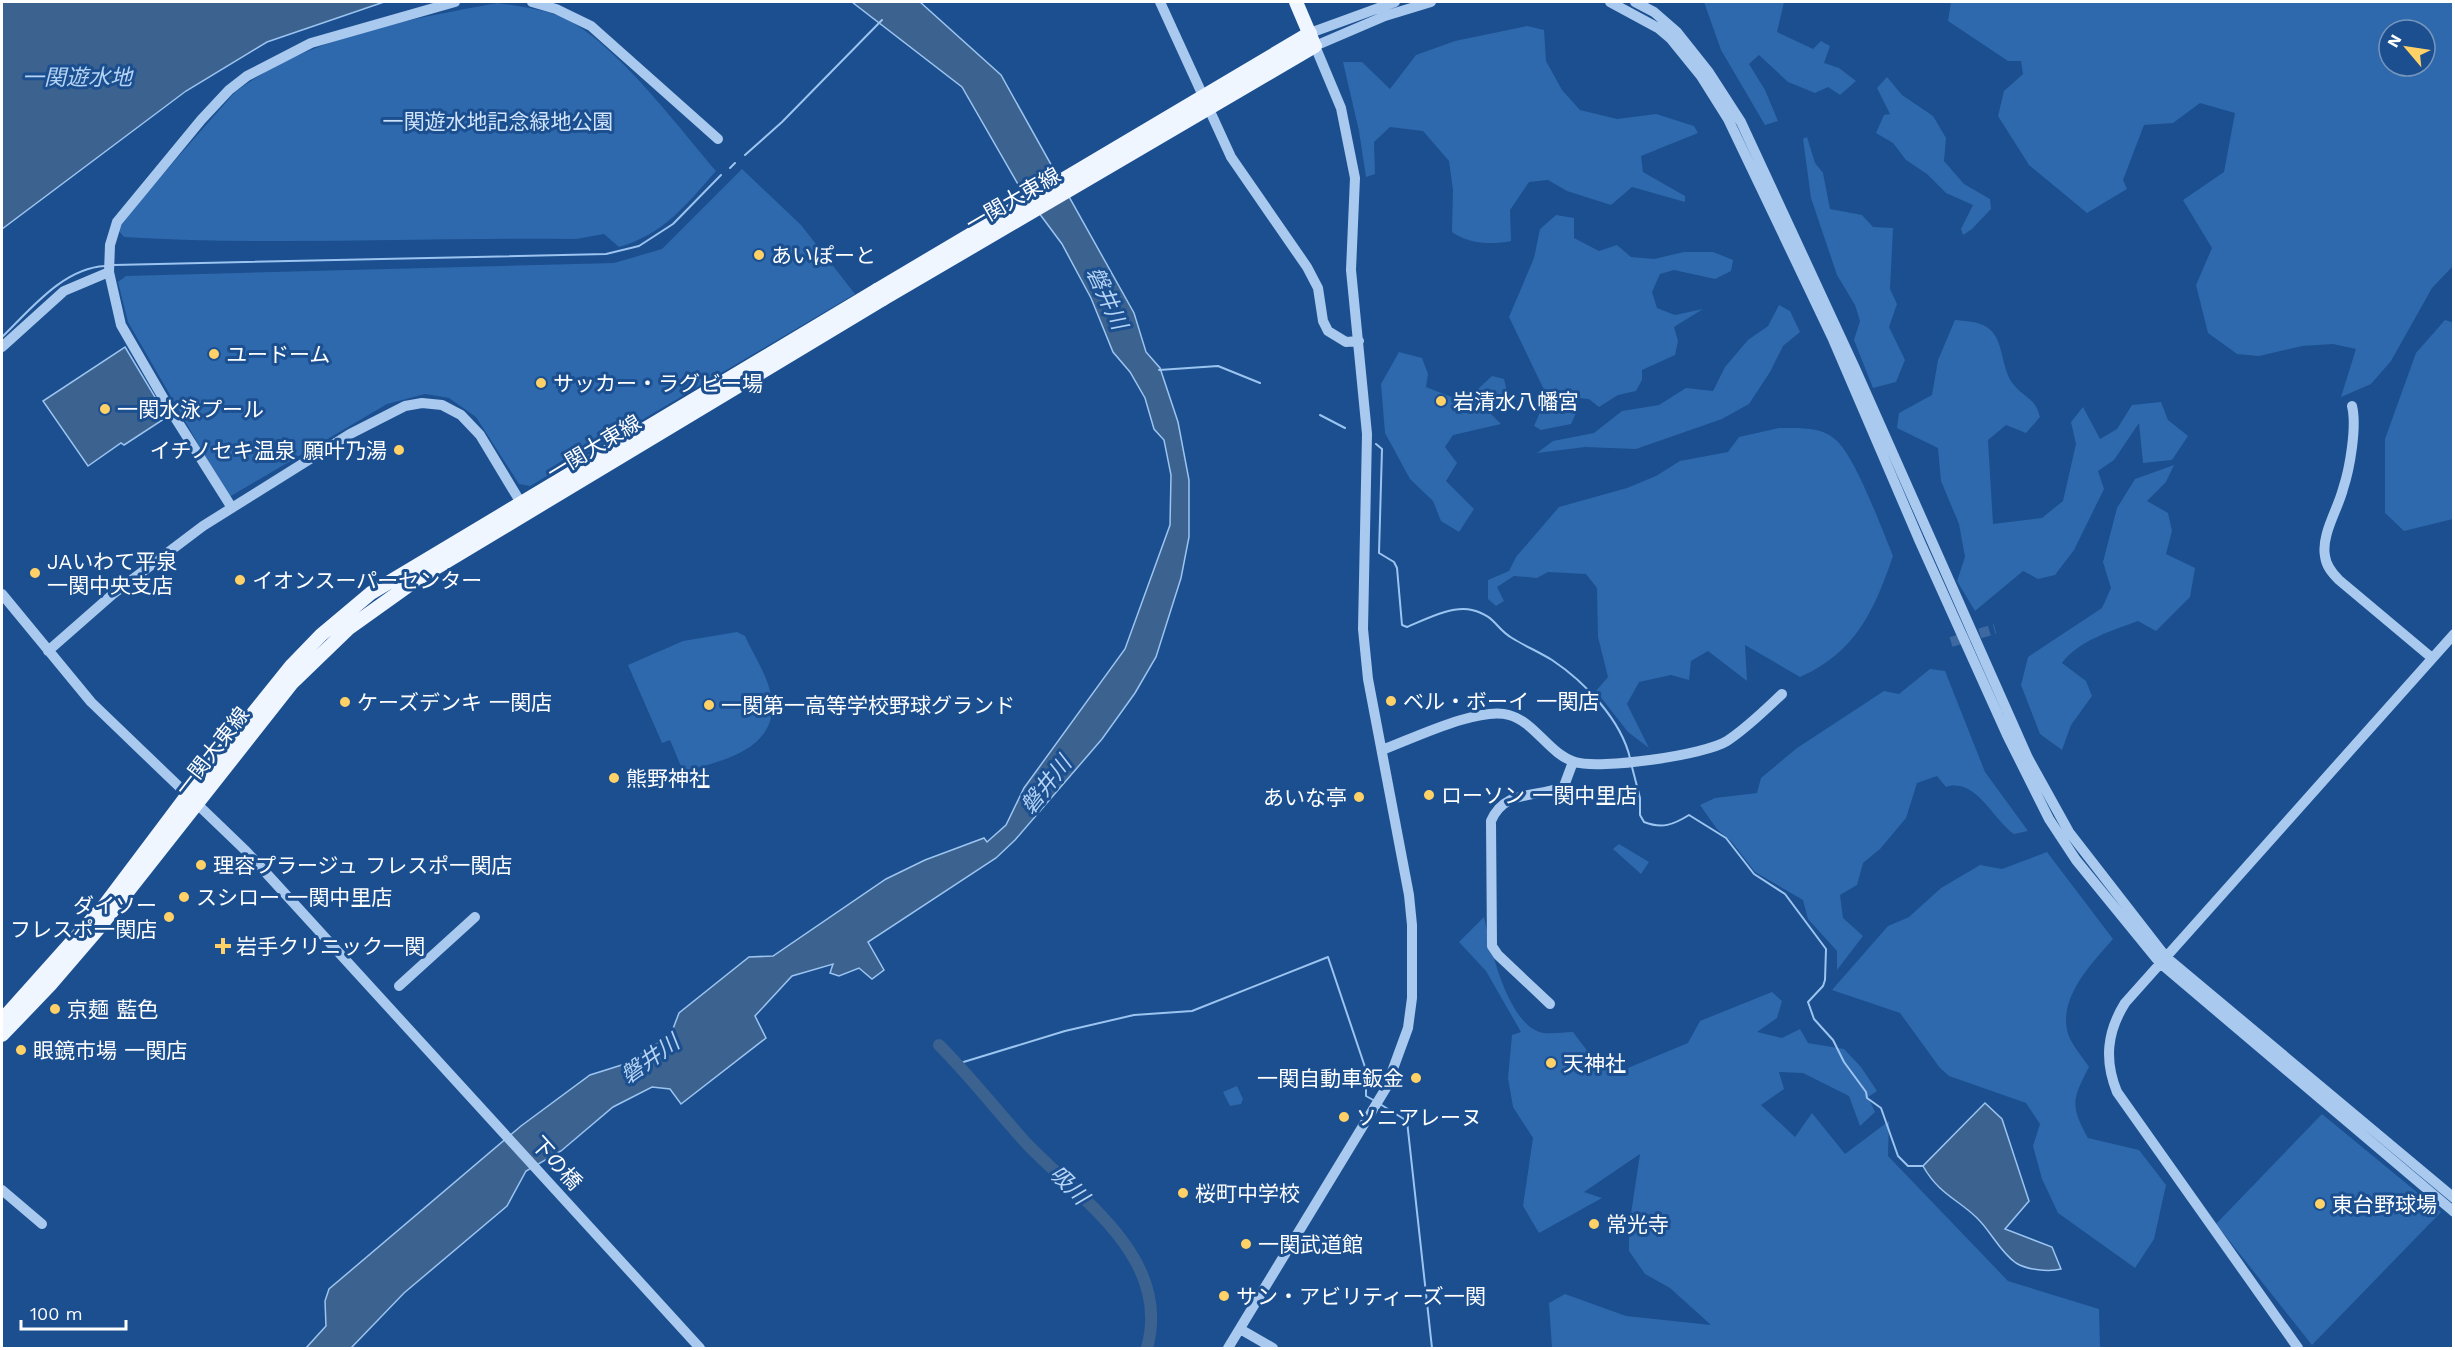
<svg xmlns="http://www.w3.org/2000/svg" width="2455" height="1350" font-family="'Work Sans','Noto Sans JP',sans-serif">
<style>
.green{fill:#2e69ad;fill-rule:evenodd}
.water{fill:#3c6290;stroke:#9cc4f0;stroke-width:1.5}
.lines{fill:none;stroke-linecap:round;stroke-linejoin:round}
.stream{stroke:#9cc4f0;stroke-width:2}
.river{stroke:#3c6290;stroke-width:12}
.minor-tunnel{stroke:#3d69a0;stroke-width:10;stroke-dasharray:10 5;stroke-linecap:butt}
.minor{stroke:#a9c9ee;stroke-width:10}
.major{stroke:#f0f6ff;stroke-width:14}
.major-bridge{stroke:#f0f6ff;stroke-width:14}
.poi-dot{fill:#ffd166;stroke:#1b4f8f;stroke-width:2}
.labels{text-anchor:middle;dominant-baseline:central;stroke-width:6;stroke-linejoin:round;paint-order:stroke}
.park-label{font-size:21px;fill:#cfe3fa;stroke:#1b4f8f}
.street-label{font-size:21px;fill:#fff;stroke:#1b4f8f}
.poi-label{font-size:21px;fill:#fff;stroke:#1b4f8f;text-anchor:start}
.water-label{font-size:22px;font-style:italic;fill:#b5d3f5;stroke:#1b4f8f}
</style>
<rect width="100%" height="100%" fill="#1b4f8f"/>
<path class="green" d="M 1704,2 L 1784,2 L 1777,32 L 1813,49 L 1821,41 L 1830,46 L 1824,63 L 1839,68 L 1856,81 L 1840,95 L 1828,87 L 1815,93 L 1788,82 L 1759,55 L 1749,64 L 1765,90 L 1778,121 L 1765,125 L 1721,50 Z
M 1951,2 L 2453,2 L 2453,266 L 2432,288 L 2391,361 L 2371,384 L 2341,397 L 2356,349 L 2333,344 L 2302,346 L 2259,356 L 2237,354 L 2208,333 L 2196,285 L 2212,248 L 2183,200 L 2224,172 L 2235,113 L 2200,103 L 2173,123 L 2144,125 L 2123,180 L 2127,189 L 2087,213 L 2029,165 L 1998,116 L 2004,91 L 2023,74 L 2021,61 L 2008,61 L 1948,21 ZM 2389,30 L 2425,30 L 2425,66 L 2389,66 Z
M 497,3 C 519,6 543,9 564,18 C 615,42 679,128 716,171 C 686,205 664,234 619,247 L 604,234 L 576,239 C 425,237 274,246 124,237 L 118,230 L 120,223 L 235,92 C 310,36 407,20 497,3 Z
M 1527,26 L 1544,30 L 1546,61 L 1562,90 L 1580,110 L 1617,119 L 1656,114 L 1694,126 L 1698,133 L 1641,156 L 1643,172 L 1685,196 L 1685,202 L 1632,187 L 1611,205 L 1567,191 L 1548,180 L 1529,182 L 1510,210 L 1511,241 C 1492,245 1468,244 1452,232 L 1453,190 L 1449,161 L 1423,131 L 1390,127 L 1374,142 L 1375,174 L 1366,177 L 1359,131 L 1343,62 L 1362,62 L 1390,89 L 1416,55 L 1455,41 Z
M 1887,77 L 1902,95 L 1933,116 L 1946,138 L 1944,161 L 1964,184 L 1990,199 L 1991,209 L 1972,229 L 1963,235 L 1961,229 L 1973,205 L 1946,193 L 1927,174 L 1906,160 L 1893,143 L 1876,133 L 1884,115 L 1890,114 L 1877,88 Z
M 1807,137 L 1815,163 L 1823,173 L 1830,209 L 1862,215 L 1873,227 L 1893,228 L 1890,289 L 1897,304 L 1889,327 L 1905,360 L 1896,382 L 1873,388 L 1854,340 L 1860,321 L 1855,305 L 1837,275 L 1811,198 L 1803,139 Z
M 742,169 L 801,225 L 855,294 L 530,486 L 519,484 L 476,417 L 449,398 L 425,394 L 387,404 L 231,496 L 227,494 L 128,322 L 118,282 L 126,276 L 614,263 L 662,249 Z
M 1556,215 L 1574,218 L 1574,238 L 1599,251 L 1617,245 L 1631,257 L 1654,259 L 1684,252 L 1713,252 L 1733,260 L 1731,271 L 1715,279 L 1674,270 L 1660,274 L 1652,292 L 1657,308 L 1675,315 L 1703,309 L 1674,327 L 1678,341 L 1675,355 L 1642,370 L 1642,380 L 1636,391 L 1618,395 L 1599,407 L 1589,399 L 1579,398 L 1577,411 L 1571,424 L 1541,430 L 1534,426 L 1547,396 L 1509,317 L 1534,258 L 1540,229 Z
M 1779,305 L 1790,311 L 1800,332 L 1783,346 L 1770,372 L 1749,404 L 1722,419 L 1636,449 L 1585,447 L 1537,453 L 1553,441 L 1594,433 L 1622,411 L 1659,405 L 1686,388 L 1713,391 L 1725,367 L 1748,340 L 1768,326 Z
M 1955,320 C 1964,321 1975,321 1983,325 C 2006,335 1999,368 2014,385 C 2025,399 2035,397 2040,417 L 2026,433 L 2006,425 L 1988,440 L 1993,524 L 2042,518 L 2063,501 L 2076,444 L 2071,422 L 2083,407 L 2100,439 L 2117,429 L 2132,405 L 2161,402 L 2168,420 L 2188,436 L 2172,460 L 2143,463 L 2139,423 L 2114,460 L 2098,471 L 2104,489 L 2074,550 L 2055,575 L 2038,579 L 2023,571 L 1975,611 L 1957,581 L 1965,557 L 1959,524 L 1941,481 L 1938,448 L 1897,428 L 1899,413 L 1932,395 L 1938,360 Z
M 2445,320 L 2454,323 L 2453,519 L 2404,531 L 2385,513 L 2385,439 L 2416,353 Z
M 1399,352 L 1422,358 L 1428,374 L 1426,387 L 1464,402 L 1492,376 L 1504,379 L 1507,392 L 1490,413 L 1501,424 L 1453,435 L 1445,447 L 1457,463 L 1446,481 L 1474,509 L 1459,532 L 1441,521 L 1433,501 L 1410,479 L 1385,433 L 1381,384 Z
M 1779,428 C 1798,428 1823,426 1837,441 C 1856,459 1882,529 1893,556 C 1874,611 1856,652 1800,677 L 1745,645 L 1747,681 L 1708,651 L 1691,661 L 1689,680 L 1671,675 L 1639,682 L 1627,704 L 1649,748 L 1628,732 L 1596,691 L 1608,677 L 1598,637 L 1597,588 L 1586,574 L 1548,572 L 1537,578 L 1514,576 L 1497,587 L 1504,601 L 1496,606 L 1488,599 L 1488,580 L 1509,571 L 1516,557 L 1559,507 L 1627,488 L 1656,476 L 1680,461 L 1728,452 L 1739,437 Z
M 2174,465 L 2166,482 L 2147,501 L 2168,513 L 2172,531 L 2166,554 L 2195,568 L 2190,597 L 2156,631 L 2138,621 C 2112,631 2079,640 2062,663 L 2086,681 L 2092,696 L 2071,725 L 2062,750 L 2040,734 L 2021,685 L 2028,657 L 2102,608 L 2111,588 L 2103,562 L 2117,508 L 2135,479 Z
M 737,632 L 745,636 C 753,654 768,676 771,696 C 781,749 721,762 683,771 L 670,740 L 662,743 L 628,665 L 683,641 Z
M 1930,669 L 1945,671 L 1985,772 L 2028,831 L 2014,834 C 1993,820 1976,777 1946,787 L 1937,776 L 1917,783 L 1906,818 L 1880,849 L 1863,863 L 1857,885 L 1840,895 L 1843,918 L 1863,936 L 1837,970 L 1837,951 L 1808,919 L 1803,900 L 1755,872 L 1732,842 L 1717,829 L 1700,805 L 1715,798 L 1757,793 L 1761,778 L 1797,748 L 1884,691 L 1899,694 Z
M 1619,844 L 1649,862 L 1641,874 L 1613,849 Z
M 2047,852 L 2113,939 C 2093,962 2060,995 2067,1030 C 2069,1042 2082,1056 2089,1067 C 2072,1100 2070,1105 2088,1138 L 2139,1150 L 2166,1185 L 2154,1239 L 2135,1268 L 2058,1213 L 2042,1179 L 2033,1146 L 2040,1124 L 2026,1103 L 1949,1076 L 1940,1068 L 1900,1013 L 1832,990 L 1888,926 L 1909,917 L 1941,888 L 1980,865 L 2002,869 Z
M 1484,917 C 1490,946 1508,1028 1544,1033 C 1553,1034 1564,1032 1573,1032 L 1592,1057 L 1623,1070 L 1688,1043 L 1700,1021 L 1772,992 L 1782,1001 L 1777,1018 L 1757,1032 L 1782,1038 L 1800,1029 L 1808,1043 L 1844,1049 L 1861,1067 L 1877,1091 L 1868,1097 L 1875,1112 L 1860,1126 L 1849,1096 L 1803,1073 L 1779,1072 L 1784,1089 L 1761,1105 L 1795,1137 L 1812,1113 L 1845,1154 L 1889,1121 L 1888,1156 L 2008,1281 L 2099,1309 L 2100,1348 L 1552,1348 L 1549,1303 L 1565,1294 L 1626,1316 L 1711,1325 L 1670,1288 L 1645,1274 L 1629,1251 L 1629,1227 L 1640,1154 L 1584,1192 L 1602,1198 L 1539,1233 L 1523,1206 L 1533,1138 L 1513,1107 L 1508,1078 L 1512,1035 L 1521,1032 L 1486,971 L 1459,942 Z
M 1237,1086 L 1243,1099 L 1241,1104 L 1230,1106 L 1223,1092 Z
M 2322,1114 L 2441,1212 L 2312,1345 L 2216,1224 Z"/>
<path class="water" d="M 2,2 L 384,2 L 267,42 L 186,91 L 2,229 Z
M 852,2 L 920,2 L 1001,75 L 1134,313 L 1146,352 L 1160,368 L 1178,422 L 1189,480 L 1189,537 L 1181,578 L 1156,657 L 1135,693 L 1102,739 L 1015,840 L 996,858 L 868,942 L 884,970 L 872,979 L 859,968 L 839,976 L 830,973 L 833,964 L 792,976 L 755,1016 L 766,1038 L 681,1104 L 670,1089 L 652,1087 L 613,1107 L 561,1151 L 526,1171 L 507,1206 L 404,1293 L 351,1348 L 306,1348 L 326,1326 L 325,1301 L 329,1289 L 521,1126 L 590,1075 L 628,1063 L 671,1034 L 679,1013 L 749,957 L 773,956 L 886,879 L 925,860 L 984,838 L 987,842 L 1006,825 L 1024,788 L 1125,649 L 1170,525 L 1171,475 L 1164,440 L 1154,429 L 1145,398 L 1130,372 L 1113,352 L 1091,298 L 1062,244 L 1019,186 L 962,87 Z
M 125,347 L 167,417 L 124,445 L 121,443 L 88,466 L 43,401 Z
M 1985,1103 L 2002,1119 L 2029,1201 L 2005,1229 L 2052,1247 L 2061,1269 C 2049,1272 2027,1270 2016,1263 C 1999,1251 1991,1231 1976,1217 C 1957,1199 1938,1193 1923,1166 Z"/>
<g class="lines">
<path class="stream" d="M 745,155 L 782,122 L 882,20
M 730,168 L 735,163
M 114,265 L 606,254 L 639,246 L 673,224 L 721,175
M 2,337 C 30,310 63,268 105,266
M 1159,370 L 1218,366 L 1260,383
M 1320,415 L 1345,428
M 1376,444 L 1382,449 L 1379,553 L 1394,562 L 1397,568 L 1402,625 L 1407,627 C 1424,620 1452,605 1472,610 C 1496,616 1495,628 1512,638 C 1525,646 1539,652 1552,660 C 1585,682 1621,720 1630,758
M 1632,767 L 1640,798 L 1640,815 L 1644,822 C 1662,829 1673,825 1689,815 L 1726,838 L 1754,874 L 1785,894 L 1826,949 L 1825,980 L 1823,986 L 1808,1002 L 1814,1019 L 1833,1040 L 1844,1062 L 1866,1092 L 1867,1098 L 1881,1108 L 1898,1156 L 1908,1166 L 1923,1166
M 957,1064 L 1065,1031 L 1134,1015 L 1192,1011 L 1328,957 L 1366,1070 L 1366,1096 L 1375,1101
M 1380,1104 L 1407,1121 L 1432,1348"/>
<path class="river" d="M 939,1045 C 970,1076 997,1111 1027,1144 C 1081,1200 1172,1258 1147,1348"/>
<path class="minor-tunnel" d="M 1951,642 L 1995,629"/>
<path class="minor" d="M 532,2 L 556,9 L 591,26 L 718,139
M 1160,2 L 1231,157 L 1307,267 L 1318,288 L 1323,321 L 1328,331 L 1346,342 L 1359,341
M 1610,2 L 1658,28 L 1671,39 L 1701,76 L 1728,119 L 1832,337 L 1920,542 L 2007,735 L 2049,819 L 2076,860 L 2160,963 L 2454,1212
M 1635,2 L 1654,12 L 1677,32 L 1708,71 L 1741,122 L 1855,368 L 2028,758 L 2069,832 L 2166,957 L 2454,1198
M 1310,33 L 1395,2
M 2,347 L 64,291 L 109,272
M 2352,406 C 2357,426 2350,468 2343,489 C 2338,509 2321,535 2325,556 C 2326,566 2332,573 2339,580 L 2432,658
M 232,508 L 169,408 L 121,325 L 109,272 L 110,245 L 117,222 L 201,120 L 229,90 L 247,76 L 311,43 L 455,2
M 2,594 L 91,702 L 246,851 L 700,1348
M 48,651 L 113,594 L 203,526 L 350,434 L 405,406 L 422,403 L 442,405 L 461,415 L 480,435 L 521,503
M 1382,750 C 1412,739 1479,706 1509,715 C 1535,722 1549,754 1575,762 C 1599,770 1705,755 1727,741 C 1747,728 1765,710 1782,694
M 399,986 L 475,917
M 1550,1004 L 1498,955 L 1492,946 L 1491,821 C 1505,788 1537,799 1564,786 L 1573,762
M 2,1190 L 42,1224
M 1240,1329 L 1273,1348
M 1228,1348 L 1386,1088 L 1408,1028 L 1412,998 L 1412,925 L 1409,895 L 1368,679 L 1363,629 L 1367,434 L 1351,270 L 1355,178 L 1341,108 L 1315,46 L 1385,16 L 1431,2
M 2298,1348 L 2117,1092 C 2104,1060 2107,1032 2125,1003 L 2454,634"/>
<path class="major" d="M 1296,2 L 1313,42
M 2,1020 L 104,906 L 189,793 L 292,665 L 321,635 L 371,593 L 877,290
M 2,1035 L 50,985 L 99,928 L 292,683 L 349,628 L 419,578 L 883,299"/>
<path class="major-bridge" d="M 877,290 L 1310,33
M 883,299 L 1315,46"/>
</g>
<g class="poi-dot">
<circle cx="759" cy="255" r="6"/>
<circle cx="214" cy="354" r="6"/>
<circle cx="541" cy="383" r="6"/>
<circle cx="1441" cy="401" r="6"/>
<circle cx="105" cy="409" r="6"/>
<circle cx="399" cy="450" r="6"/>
<circle cx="35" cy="573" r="6"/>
<circle cx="240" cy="580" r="6"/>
<circle cx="1391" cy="701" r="6"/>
<circle cx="345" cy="702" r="6"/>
<circle cx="709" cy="705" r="6"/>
<circle cx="614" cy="778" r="6"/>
<circle cx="1429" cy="795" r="6"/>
<circle cx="1359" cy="797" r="6"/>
<circle cx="201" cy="865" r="6"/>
<circle cx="184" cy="897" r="6"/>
<circle cx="169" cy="917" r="6"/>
<path d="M220 937h6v6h6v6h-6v6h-6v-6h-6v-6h6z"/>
<circle cx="55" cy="1009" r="6"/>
<circle cx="21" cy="1050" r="6"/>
<circle cx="1551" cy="1063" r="6"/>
<circle cx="1416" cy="1078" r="6"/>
<circle cx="1344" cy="1117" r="6"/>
<circle cx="1183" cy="1193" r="6"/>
<circle cx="2320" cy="1204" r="6"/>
<circle cx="1594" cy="1224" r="6"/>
<circle cx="1246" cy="1244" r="6"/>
<circle cx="1224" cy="1296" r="6"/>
</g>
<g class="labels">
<g class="park-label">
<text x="498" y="121">一関遊水地記念緑地公園</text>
</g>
<g class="street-label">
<text transform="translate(1013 199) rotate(-30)">一関大東線</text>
<text transform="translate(594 447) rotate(-31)">一関大東線</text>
<text transform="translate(212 751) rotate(-52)">一関大東線</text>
<text transform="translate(557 1163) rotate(48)">下の橋</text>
</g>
<g class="poi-label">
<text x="771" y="255">あいぽーと</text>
<text x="226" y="354">ユードーム</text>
<text x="553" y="383">サッカー・ラグビー場</text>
<text x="1453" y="401">岩清水八幡宮</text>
<text x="117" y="409">一関水泳プール</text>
<text x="387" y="450" text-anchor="end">イチノセキ温泉 願叶乃湯</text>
<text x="47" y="561">JAいわて平泉<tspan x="47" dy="24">一関中央支店</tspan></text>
<text x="252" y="580">イオンスーパーセンター</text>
<text x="1403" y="701">ベル・ボーイ 一関店</text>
<text x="357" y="702">ケーズデンキ 一関店</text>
<text x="721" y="705">一関第一高等学校野球グランド</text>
<text x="626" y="778">熊野神社</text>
<text x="1441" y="795">ローソン 一関中里店</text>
<text x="1347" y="797" text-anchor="end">あいな亭</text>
<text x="213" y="865">理容プラージュ フレスポ一関店</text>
<text x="196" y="897">スシロー 一関中里店</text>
<text x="157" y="905" text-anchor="end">ダイソー<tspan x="157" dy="24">フレスポ一関店</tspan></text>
<text x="236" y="946">岩手クリニック一関</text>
<text x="67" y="1009">京麺 藍色</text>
<text x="33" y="1050">眼鏡市場 一関店</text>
<text x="1563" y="1063">天神社</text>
<text x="1404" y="1078" text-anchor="end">一関自動車鈑金</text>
<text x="1356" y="1117">ソニアレーヌ</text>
<text x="1195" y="1193">桜町中学校</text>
<text x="2332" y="1204">東台野球場</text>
<text x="1606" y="1224">常光寺</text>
<text x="1258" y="1244">一関武道館</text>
<text x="1236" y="1296">サン・アビリティーズ一関</text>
</g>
<g class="water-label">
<text x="77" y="77">一関遊水地</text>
<text transform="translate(1107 298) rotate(65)">磐井川</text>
<text transform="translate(1046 785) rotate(-52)">磐井川</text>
<text transform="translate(650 1059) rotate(-36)">磐井川</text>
<text transform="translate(1069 1185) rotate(45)">吸川</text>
</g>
</g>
<rect width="2455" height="1350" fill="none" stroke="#ffffff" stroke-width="6"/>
<g transform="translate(2407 48) rotate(299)"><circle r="28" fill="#1b4f8f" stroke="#7695bc" stroke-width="1.5"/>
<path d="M0-4.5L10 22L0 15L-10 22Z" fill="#ffd166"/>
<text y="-9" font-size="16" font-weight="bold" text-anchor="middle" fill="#ffffff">N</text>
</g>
<path d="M21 1320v9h105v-9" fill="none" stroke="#ffffff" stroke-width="3"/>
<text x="30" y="1320" font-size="18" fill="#ffffff" stroke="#1b4f8f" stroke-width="4.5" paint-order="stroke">100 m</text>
</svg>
